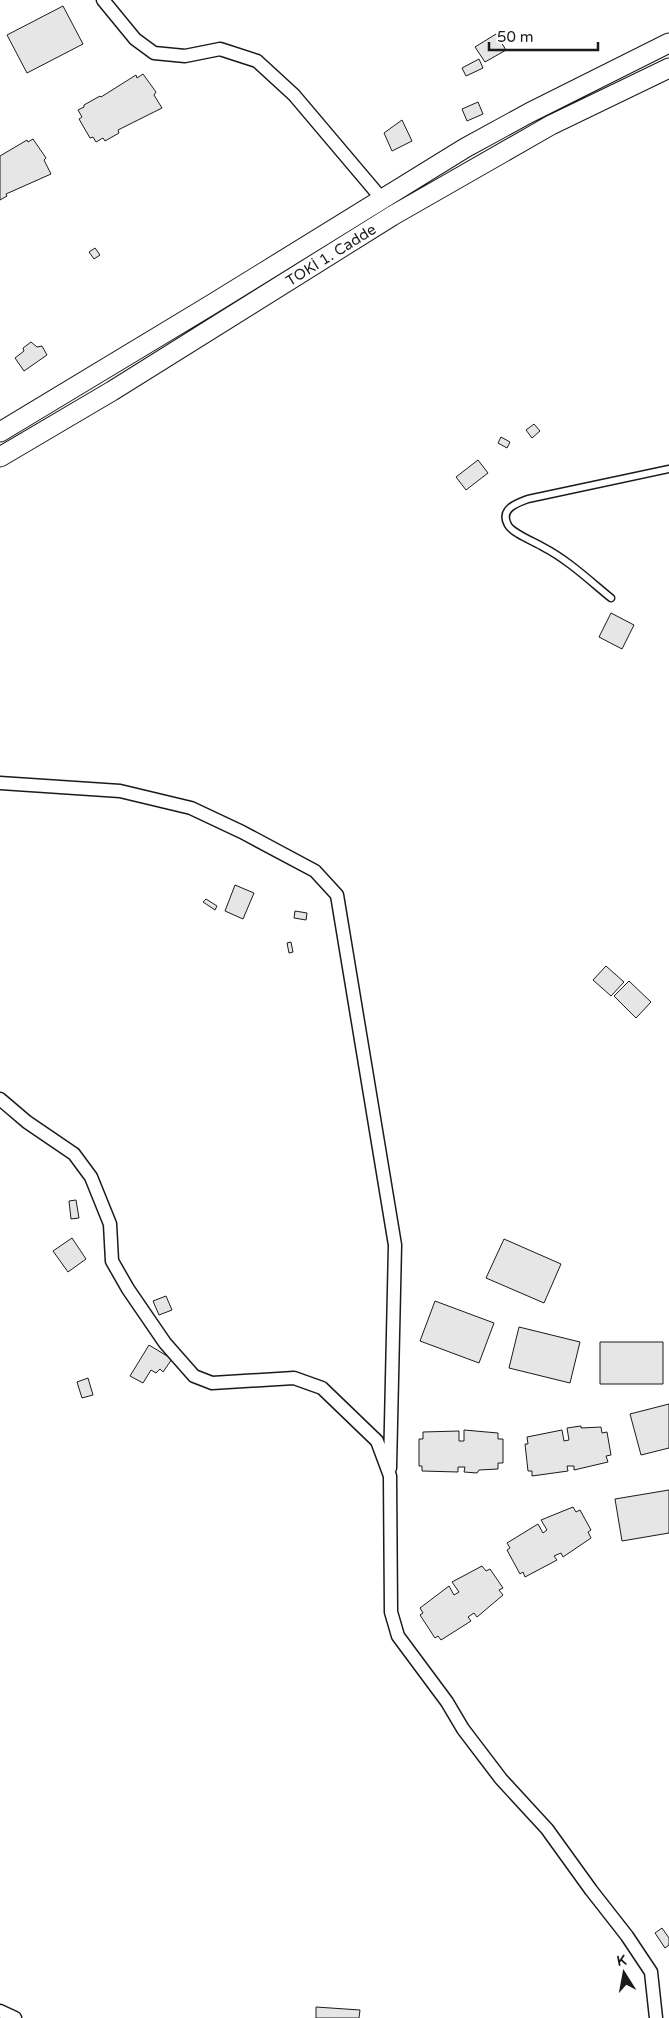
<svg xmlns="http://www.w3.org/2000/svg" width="669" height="2018" font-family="'Varela Round',sans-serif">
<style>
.building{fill:#e6e6e6;stroke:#1a1a1a}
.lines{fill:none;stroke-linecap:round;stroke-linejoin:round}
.lane-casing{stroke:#1a1a1a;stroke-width:9}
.street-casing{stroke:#1a1a1a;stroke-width:15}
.secondary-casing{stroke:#1a1a1a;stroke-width:21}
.lane{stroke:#fff;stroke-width:6}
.street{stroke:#fff;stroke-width:12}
.secondary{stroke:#fff;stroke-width:19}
.labels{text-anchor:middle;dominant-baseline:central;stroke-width:4;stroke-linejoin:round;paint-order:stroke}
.street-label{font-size:15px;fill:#1a1a1a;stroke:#fff}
</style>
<rect width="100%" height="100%" fill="#fff"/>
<path class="building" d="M 63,6 L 83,44 L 27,73 L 7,35 Z
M 496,34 L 506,50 L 485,62 L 475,47 Z
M 479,59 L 483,68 L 466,76 L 462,68 Z
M 143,74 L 156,92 L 154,95 L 162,108 L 118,130 L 119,133 L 105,141 L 103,138 L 96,142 L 93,137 L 90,138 L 79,119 L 82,117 L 78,110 L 84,107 L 84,105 L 100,96 L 101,97 L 136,75 L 137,78 Z
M 478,102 L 483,114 L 467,121 L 462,109 Z
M 402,120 L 412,141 L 392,151 L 384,133 Z
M 33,139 L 46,158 L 44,160 L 51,174 L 6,194 L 7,196 L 0,200 L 0,156 L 27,140 L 28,142 Z
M 95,248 L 100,255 L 94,259 L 89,252 Z
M 31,342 L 37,347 L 42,346 L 47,355 L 24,371 L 15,358 L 24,351 L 23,348 Z
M 534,424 L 540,431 L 532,438 L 526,430 Z
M 501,437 L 510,442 L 507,448 L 498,443 Z
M 478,460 L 488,473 L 466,490 L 456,477 Z
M 611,613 L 634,625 L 622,649 L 599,637 Z
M 235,885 L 254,893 L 243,919 L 225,911 Z
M 206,899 L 217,906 L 215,910 L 203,902 Z
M 295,911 L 307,913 L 306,920 L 294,918 Z
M 291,942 L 293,952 L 289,953 L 287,943 Z
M 606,966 L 624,982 L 611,996 L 593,980 Z
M 629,981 L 651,1002 L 636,1018 L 614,996 Z
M 76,1200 L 79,1218 L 71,1219 L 69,1201 Z
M 72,1238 L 86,1259 L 68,1272 L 53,1251 Z
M 504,1239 L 561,1264 L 544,1303 L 486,1278 Z
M 166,1296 L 172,1310 L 159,1315 L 153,1301 Z
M 435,1301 L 494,1323 L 479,1363 L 420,1341 Z
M 519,1327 L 580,1342 L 570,1383 L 509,1368 Z
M 600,1342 L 663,1342 L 663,1384 L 600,1384 Z
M 149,1345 L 172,1359 L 163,1372 L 160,1369 L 156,1373 L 151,1370 L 143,1383 L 130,1376 Z
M 88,1378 L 93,1395 L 82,1398 L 77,1382 Z
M 669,1404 L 669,1448 L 641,1455 L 630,1414 Z
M 581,1426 L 581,1428 L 601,1427 L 602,1433 L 607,1432 L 611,1455 L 606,1456 L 608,1462 L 574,1470 L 574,1466 L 567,1466 L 568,1471 L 532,1476 L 532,1471 L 528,1471 L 525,1444 L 528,1444 L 527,1437 L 562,1430 L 564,1441 L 569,1440 L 567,1428 Z
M 464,1430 L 498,1433 L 498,1439 L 503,1439 L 503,1463 L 498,1463 L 498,1469 L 479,1470 L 477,1473 L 464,1472 L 465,1467 L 458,1467 L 458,1472 L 422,1471 L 422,1466 L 419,1466 L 419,1439 L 423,1439 L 423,1432 L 459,1431 L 459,1441 L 464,1441 Z
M 669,1490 L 669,1533 L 622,1541 L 615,1499 Z
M 573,1507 L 576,1512 L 580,1510 L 591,1530 L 588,1532 L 591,1538 L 563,1557 L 561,1553 L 554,1556 L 557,1560 L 525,1577 L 523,1572 L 520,1574 L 507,1550 L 510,1548 L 507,1543 L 538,1524 L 543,1533 L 547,1530 L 541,1520 Z
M 482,1566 L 486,1571 L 490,1569 L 503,1588 L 499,1590 L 503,1595 L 477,1617 L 474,1613 L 468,1617 L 471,1621 L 441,1640 L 438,1636 L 435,1638 L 420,1615 L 423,1613 L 420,1608 L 449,1586 L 454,1595 L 459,1592 L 452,1582 Z
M 662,1928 L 669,1938 L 669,1945 L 665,1948 L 655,1933 Z
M 316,2007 L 360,2010 L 359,2018 L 316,2018 Z"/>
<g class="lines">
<g class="lane-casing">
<path id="lane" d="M 611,598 C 589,580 568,560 543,547 C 535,542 512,533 508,525 C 499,509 517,503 528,499 L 669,469"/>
</g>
<g class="street-casing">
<path id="street" d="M 103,0 L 135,39 L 154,53 L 185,56 L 220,49 L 257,61 L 294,95 L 382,199
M 0,783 L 120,791 L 191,808 L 242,832 L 315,871 L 337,895 L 395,1245 L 390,1468
M 0,1099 L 27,1122 L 74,1154 L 91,1177 L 110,1224 L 112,1261 L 128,1289 L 165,1343 L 194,1376 L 212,1383 L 294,1378 L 322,1388 L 377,1441 L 390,1476 L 391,1612 L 398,1636 L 447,1702 L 463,1729 L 501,1779 L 547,1829 L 591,1890 L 627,1936 L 651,1972 L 656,2018
M 0,2011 L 15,2018"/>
</g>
<g class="secondary-casing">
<path id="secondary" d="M 0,432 L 209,306 L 465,148 L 529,113 L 669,43
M 0,457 L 112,391 L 392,216 L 551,125 L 669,68"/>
</g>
<use href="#lane" class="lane"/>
<use href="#street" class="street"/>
<use href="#secondary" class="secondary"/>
</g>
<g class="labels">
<g class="street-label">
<text transform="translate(331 255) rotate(-32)">TOKİ 1. Cadde</text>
</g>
</g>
<g transform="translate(624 1973) rotate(349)" stroke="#ffffff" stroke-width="4" paint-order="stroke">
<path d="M0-4L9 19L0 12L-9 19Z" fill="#1a1a1a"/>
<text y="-8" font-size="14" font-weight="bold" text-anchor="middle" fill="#1a1a1a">K</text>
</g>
<path d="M489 42v8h109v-8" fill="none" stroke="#1a1a1a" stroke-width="2.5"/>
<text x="497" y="42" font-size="15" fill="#1a1a1a" stroke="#ffffff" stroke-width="4" paint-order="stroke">50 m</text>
</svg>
